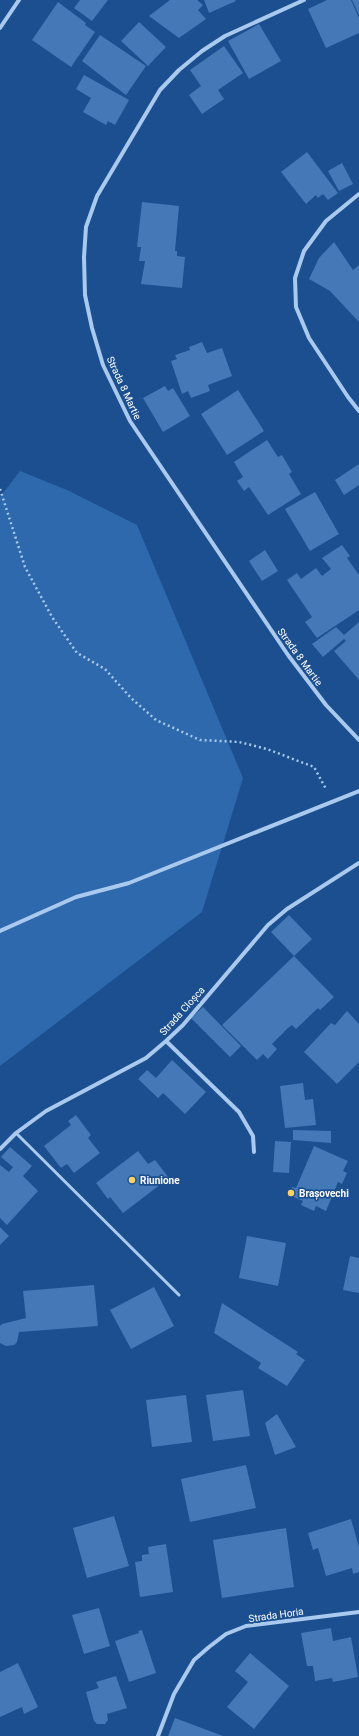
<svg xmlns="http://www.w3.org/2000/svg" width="359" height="1736" font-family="Roboto,sans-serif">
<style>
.green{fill:#2e69ad}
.building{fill:#4478b7}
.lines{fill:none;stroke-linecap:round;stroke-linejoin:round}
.path{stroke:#a9c9ee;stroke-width:2.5;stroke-dasharray:2 3;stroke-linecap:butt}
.service{stroke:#a9c9ee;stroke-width:3}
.minor{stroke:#a9c9ee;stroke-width:4}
.poi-dot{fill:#ffd166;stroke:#1b4f8f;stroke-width:1.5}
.labels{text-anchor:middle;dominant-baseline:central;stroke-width:3.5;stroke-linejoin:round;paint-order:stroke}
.street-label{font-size:10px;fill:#fff;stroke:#1b4f8f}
.poi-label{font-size:10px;font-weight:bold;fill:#fff;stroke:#1b4f8f;text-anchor:start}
</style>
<rect width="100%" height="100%" fill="#1b4f8f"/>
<path class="green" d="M 20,471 L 67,490 L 137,525 L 243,778 L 202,912 L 0,1066 L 0,497 Z"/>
<path class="building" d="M 80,0 L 108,0 L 92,21 L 74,8 Z
M 170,0 L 197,0 L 203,5 L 198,10 L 206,19 L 179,38 L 149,16 Z
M 204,0 L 235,0 L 236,1 L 209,13 Z
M 327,0 L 351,0 L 359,18 L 359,33 L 326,48 L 308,9 Z
M 352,0 L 359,0 L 359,15 Z
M 58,2 L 86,23 L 85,25 L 95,32 L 71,67 L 32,40 Z
M 139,22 L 166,47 L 148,66 L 121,41 Z
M 259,24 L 281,61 L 249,79 L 228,41 Z
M 100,35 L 146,66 L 126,95 L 82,61 Z
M 224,46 L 243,73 L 218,90 L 224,99 L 202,114 L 189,95 L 201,86 L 190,70 Z
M 84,75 L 129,100 L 115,125 L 108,121 L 106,125 L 83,112 L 91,98 L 76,89 Z
M 307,152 L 338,193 L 328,200 L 323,194 L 318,198 L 316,195 L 306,204 L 281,172 Z
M 342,163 L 353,184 L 339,191 L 328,171 Z
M 142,202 L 179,206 L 175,251 L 177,251 L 177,256 L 185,257 L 182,288 L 141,284 L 145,261 L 139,261 L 141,247 L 137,247 Z
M 334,242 L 353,270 L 359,265 L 359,322 L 330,291 L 309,279 L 319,258 Z
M 202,342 L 207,353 L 222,348 L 232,376 L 208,385 L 210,391 L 191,398 L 188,391 L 182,394 L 171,361 L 177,359 L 175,355 L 190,350 L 189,347 Z
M 165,386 L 168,391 L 173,388 L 190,416 L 163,432 L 143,398 Z
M 238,390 L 264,431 L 227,455 L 201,414 Z
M 267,440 L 278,457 L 282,455 L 292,472 L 289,474 L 301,494 L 268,515 L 249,487 L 244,491 L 237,481 L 243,477 L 234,462 Z
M 359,464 L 359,485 L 344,495 L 335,480 Z
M 315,492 L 339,534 L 310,551 L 285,509 Z
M 342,545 L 350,556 L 347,558 L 359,575 L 359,610 L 317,638 L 305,622 L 312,617 L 287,580 L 297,573 L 301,579 L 316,568 L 322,576 L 331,569 L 322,558 Z
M 265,550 L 278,571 L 262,581 L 249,561 Z
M 359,622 L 359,680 L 334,651 L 346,641 L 344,639 L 323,657 L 312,644 L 336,627 L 344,635 Z
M 289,915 L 312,939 L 294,956 L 334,997 L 320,1010 L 318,1008 L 296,1029 L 292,1025 L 288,1028 L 272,1044 L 277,1049 L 268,1059 L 263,1054 L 257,1060 L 222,1025 L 294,956 L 271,932 Z
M 203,1007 L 241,1046 L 230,1057 L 191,1018 Z
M 347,1011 L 359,1024 L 359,1062 L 337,1084 L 304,1052 L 331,1023 L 335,1025 Z
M 172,1060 L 206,1092 L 185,1114 L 163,1093 L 158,1098 L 138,1079 L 147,1070 L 156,1078 Z
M 303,1083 L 305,1100 L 313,1099 L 316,1125 L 285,1128 L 280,1086 Z
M 76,1115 L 91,1135 L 88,1138 L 100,1153 L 74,1173 L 67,1164 L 61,1168 L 44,1146 L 71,1125 L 68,1121 Z
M 293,1130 L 331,1131 L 331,1143 L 293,1140 Z
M 275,1141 L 291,1142 L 289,1173 L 273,1172 Z
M 314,1146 L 348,1161 L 343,1171 L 347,1173 L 342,1184 L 338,1182 L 326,1211 L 316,1206 L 314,1211 L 301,1205 L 303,1201 L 289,1195 L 292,1187 L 296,1188 Z
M 10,1147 L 32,1166 L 23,1176 L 38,1191 L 7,1225 L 0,1218 L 0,1165 L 9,1172 L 13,1167 L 1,1157 Z
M 138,1151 L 148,1164 L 155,1160 L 169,1178 L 123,1213 L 110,1197 L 108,1199 L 96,1183 Z
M 0,1227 L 9,1236 L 0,1245 Z
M 247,1236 L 286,1243 L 278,1286 L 239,1278 Z
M 350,1256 L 359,1258 L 359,1293 L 343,1290 Z
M 94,1285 L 98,1326 L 19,1332 L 17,1342 L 14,1345 L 6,1346 L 0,1343 L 0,1326 L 2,1324 L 26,1318 L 23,1291 Z
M 154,1287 L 174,1326 L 131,1349 L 110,1310 Z
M 222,1303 L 298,1352 L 296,1354 L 305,1360 L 287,1386 L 258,1368 L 261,1363 L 214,1333 Z
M 243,1390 L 250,1436 L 213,1441 L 206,1395 Z
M 186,1395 L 192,1442 L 152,1447 L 146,1400 Z
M 277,1414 L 296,1447 L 275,1455 L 265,1423 Z
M 246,1465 L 256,1508 L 190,1522 L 181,1479 Z
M 114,1516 L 129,1566 L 87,1578 L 73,1528 Z
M 351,1519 L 359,1547 L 359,1572 L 353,1574 L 352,1568 L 326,1576 L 318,1548 L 313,1550 L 308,1533 Z
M 286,1528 L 294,1587 L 222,1598 L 213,1540 Z
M 166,1544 L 173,1592 L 140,1597 L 135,1562 L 142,1561 L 142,1555 L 149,1554 L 148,1547 Z
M 99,1608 L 110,1646 L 84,1654 L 72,1615 Z
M 331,1628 L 333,1641 L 351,1637 L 358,1677 L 333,1682 L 332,1678 L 315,1681 L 313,1666 L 307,1666 L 301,1633 Z
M 142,1630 L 156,1673 L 129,1682 L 115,1641 L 139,1633 L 138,1631 Z
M 250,1653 L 289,1686 L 254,1729 L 227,1707 L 248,1682 L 235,1671 Z
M 18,1663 L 38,1707 L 24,1714 L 22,1707 L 0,1717 L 0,1672 Z
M 116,1676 L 127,1708 L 107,1714 L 108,1720 L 105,1724 L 97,1724 L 94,1721 L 86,1692 L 99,1688 L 96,1682 Z
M 175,1718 L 223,1736 L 168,1736 Z"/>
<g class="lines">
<path class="path" d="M 0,489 L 25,567 L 52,617 L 77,653 L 105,669 L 131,698 L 156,720 L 200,740 L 239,742 L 267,749 L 314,767 L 326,789"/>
<path class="service" d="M 16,1133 L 179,1295"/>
<path class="minor" d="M 304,0 L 225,36 L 202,51 L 179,70 L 160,90 L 97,196 L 86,227 L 84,257 L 85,295 L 92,328 L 103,365 L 130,421 L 288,655 L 326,705 L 359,740
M 0,28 L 19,0
M 359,194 L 326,221 L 304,251 L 295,278 L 296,307 L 309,338 L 348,397 L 359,411
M 0,931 L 76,897 L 129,883 L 359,791
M 166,1041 L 239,1112 L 253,1136 L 254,1152
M 0,1149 L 16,1133 L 46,1111 L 146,1058 L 166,1041 L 183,1025 L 268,925 L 287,909 L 359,863
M 158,1736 L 174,1694 L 194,1660 L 209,1647 L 226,1634 L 246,1626 L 359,1612"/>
</g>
<g class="poi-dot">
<circle cx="132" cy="1180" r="4"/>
<circle cx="291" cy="1193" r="4"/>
</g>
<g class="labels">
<g class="street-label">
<text transform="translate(124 388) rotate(65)">Strada 8 Martie</text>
<text transform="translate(300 657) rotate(54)">Strada 8 Martie</text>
<text transform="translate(182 1011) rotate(-48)">Strada Cloșca</text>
<text transform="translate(276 1615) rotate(-8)">Strada Horia</text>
</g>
<g class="poi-label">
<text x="140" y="1180">Riunione</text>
<text x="299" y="1193">Brașovechi</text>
</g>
</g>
</svg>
